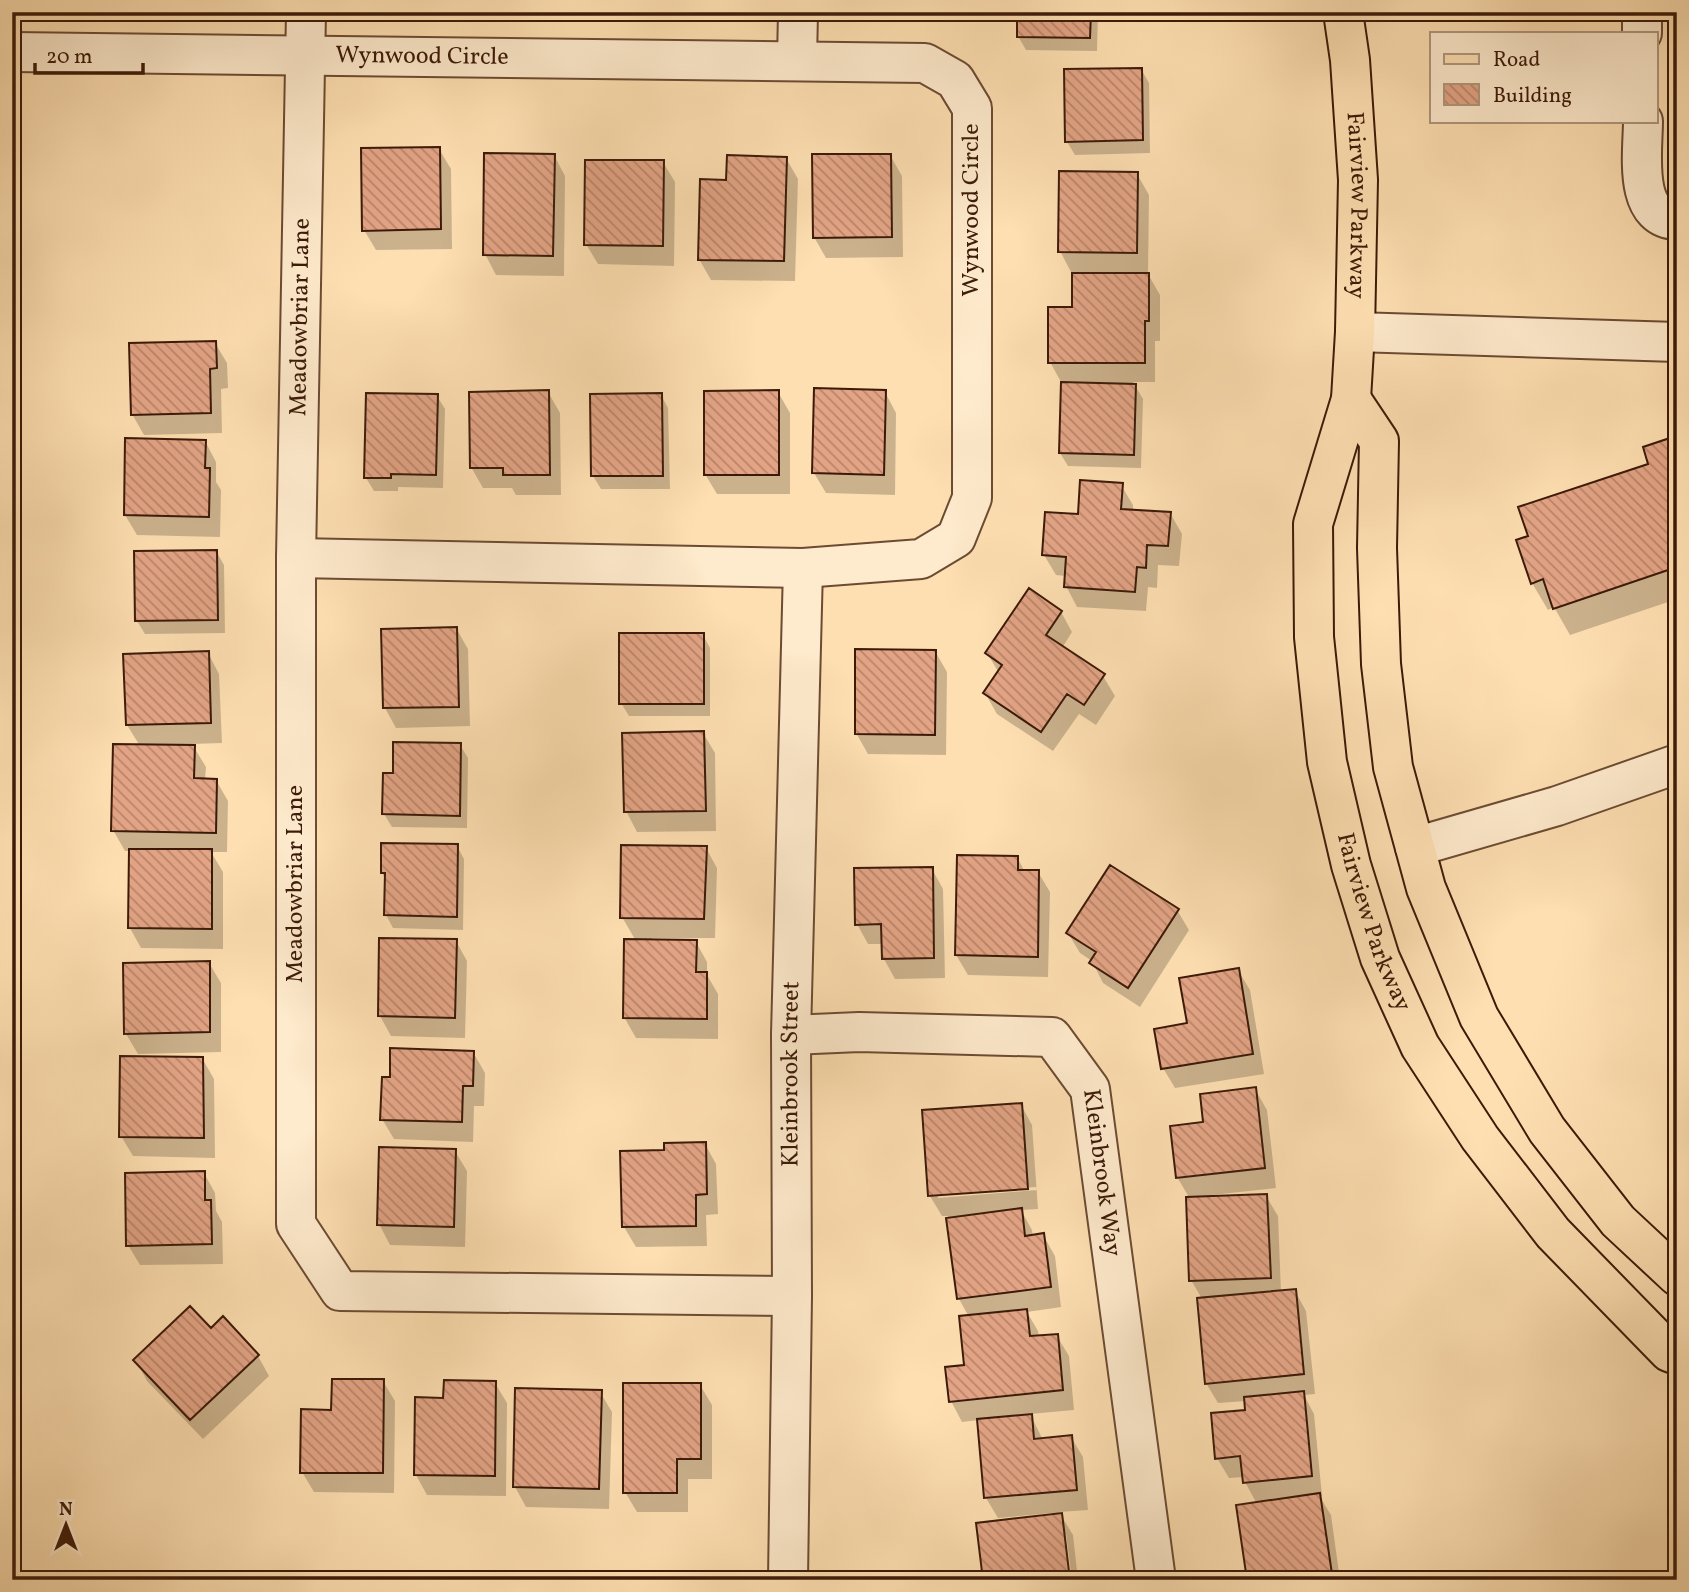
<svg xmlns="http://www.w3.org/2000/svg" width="1689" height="1592" font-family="Vollkorn,serif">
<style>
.shadow{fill:#0003;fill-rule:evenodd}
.building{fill:url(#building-back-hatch);stroke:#3c1a09;stroke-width:2}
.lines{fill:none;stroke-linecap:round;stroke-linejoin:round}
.minor-casing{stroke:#6c4b33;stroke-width:42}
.major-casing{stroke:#3c1a09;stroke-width:42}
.minor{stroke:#feeacc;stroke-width:38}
.major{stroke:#fedfb1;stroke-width:38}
.labels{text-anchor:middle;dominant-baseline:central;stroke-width:5;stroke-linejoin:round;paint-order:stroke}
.street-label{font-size:24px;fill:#3c1a09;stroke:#feeacc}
</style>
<defs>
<pattern id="building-back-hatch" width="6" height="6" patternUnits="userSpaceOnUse" patternTransform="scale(1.75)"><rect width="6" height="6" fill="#e3a485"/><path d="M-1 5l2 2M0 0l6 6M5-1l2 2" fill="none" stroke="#b9856b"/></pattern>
</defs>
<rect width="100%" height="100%" fill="#fedfb1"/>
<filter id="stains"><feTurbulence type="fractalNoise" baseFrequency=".00286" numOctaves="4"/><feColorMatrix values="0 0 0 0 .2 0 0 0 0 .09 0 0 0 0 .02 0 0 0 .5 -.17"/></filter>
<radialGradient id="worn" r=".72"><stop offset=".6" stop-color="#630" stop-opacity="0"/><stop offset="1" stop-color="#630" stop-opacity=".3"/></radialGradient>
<path class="shadow" d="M 1019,12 L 1098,12 L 1097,51 L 1026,50 L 1018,36 Z
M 1141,69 L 1149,83 L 1150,153 L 1075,155 L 1067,142 Z
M 439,149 L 451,169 L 452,249 L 376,250 L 364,230 Z
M 554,155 L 565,176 L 564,276 L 496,275 L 485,254 Z
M 890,155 L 902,176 L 903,257 L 826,258 L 814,237 Z
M 786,158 L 798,179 L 795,281 L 711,280 L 699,259 Z
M 663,162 L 675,182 L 674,266 L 598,264 L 586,244 Z
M 1137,174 L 1149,195 L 1148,274 L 1160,295 L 1160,341 L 1155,341 L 1155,382 L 1133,382 L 1143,399 L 1141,468 L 1068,466 L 1060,453 L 1061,382 L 1050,362 L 1074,309 L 1074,272 L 1071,272 L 1060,251 Z
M 215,343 L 227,363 L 228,388 L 221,389 L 222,433 L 144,435 L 132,414 Z
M 548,392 L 560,413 L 561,495 L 516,495 L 512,488 L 483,488 L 471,467 Z
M 778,392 L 790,413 L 790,494 L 717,494 L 705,474 Z
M 885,392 L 896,413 L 895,495 L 826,493 L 814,473 Z
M 661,395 L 668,408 L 670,489 L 601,489 L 593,476 Z
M 437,396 L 445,409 L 443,488 L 398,487 L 398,491 L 374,491 L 366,478 Z
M 1676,438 L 1677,599 L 1570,635 L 1554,607 L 1548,610 L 1532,583 L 1530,537 L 1650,465 Z
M 205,441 L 216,462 L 216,482 L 221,490 L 220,537 L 137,535 L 125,515 Z
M 1121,485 L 1133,505 L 1133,511 L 1170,513 L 1182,534 L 1179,566 L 1158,565 L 1157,588 L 1148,587 L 1146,611 L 1077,607 L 1066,586 L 1066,576 L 1056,575 L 1044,555 L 1080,516 Z
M 216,551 L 224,565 L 225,633 L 145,634 L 137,621 Z
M 1061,612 L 1072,632 L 1062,648 L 1103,676 L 1115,696 L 1096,725 L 1079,714 L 1053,751 L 997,714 L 985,693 L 999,673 L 987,653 Z
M 456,628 L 468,649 L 470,726 L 396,728 L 385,708 Z
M 703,635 L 710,648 L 710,716 L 629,716 L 621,703 Z
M 935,651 L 947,672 L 946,755 L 868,754 L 856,733 Z
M 208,653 L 219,674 L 222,743 L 192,744 L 206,767 L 205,780 L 216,780 L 228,801 L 227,852 L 211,852 L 223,872 L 223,949 L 141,948 L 130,928 L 131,851 L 125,851 L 113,830 L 140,746 L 127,725 Z
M 703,733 L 715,753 L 716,831 L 637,832 L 626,811 Z
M 460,745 L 468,758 L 467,828 L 392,827 L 384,814 L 395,775 Z
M 457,846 L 464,859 L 463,930 L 393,928 L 386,915 L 386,880 L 382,873 Z
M 706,848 L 717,868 L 715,938 L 652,938 L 652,941 L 696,942 L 707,962 L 707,975 L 718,994 L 718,1039 L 636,1038 L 624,1017 L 636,941 L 622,917 Z
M 1017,857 L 1025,872 L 1038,872 L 1050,892 L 1048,977 L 968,975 L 956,955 Z
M 932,869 L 943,889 L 945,978 L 895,979 L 884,959 L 883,944 L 868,944 L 857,924 Z
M 1177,910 L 1189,930 L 1140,1007 L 1103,983 L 1092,961 L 1080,953 L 1068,933 Z
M 456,941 L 467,961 L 465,1038 L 391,1036 L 380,1016 Z
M 209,963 L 221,983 L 221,1052 L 138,1054 L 126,1034 Z
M 1238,970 L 1250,990 L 1264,1074 L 1175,1088 L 1163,1068 L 1189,1025 Z
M 473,1052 L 485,1073 L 484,1106 L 474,1106 L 473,1142 L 394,1139 L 382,1119 L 391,1079 Z
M 202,1058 L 214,1079 L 215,1158 L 133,1156 L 121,1136 Z
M 1255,1089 L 1267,1110 L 1276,1188 L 1212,1195 L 1212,1198 L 1266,1196 L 1278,1216 L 1281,1292 L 1295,1291 L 1306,1311 L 1315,1394 L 1304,1395 L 1314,1414 L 1322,1496 L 1320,1497 L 1331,1515 L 1340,1580 L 1249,1580 L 1257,1504 L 1245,1482 L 1244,1477 L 1229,1478 L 1217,1458 L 1247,1411 L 1246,1401 L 1218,1403 L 1206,1383 L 1202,1299 L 1191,1280 L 1190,1199 L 1177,1177 L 1205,1124 Z
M 1021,1105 L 1032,1125 L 1038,1209 L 1021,1210 L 1032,1230 L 1033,1237 L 1043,1235 L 1055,1256 L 1061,1307 L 1027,1312 L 1038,1331 L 1039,1337 L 1057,1336 L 1069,1356 L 1074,1410 L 1030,1414 L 1043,1440 L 1071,1437 L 1083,1457 L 1088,1510 L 1059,1512 L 1073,1535 L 1078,1580 L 1072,1580 L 1066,1534 L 1063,1534 L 1052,1513 L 998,1518 L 986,1498 L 979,1420 L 962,1422 L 951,1401 L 966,1366 L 969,1317 L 959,1299 L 948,1216 L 942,1216 L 930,1196 L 924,1112 ZM 1036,1187 L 1037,1190 L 938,1198 L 938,1194 Z
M 705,1144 L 716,1164 L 718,1214 L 706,1215 L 707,1246 L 636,1247 L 624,1227 L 666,1152 Z
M 455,1151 L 467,1171 L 465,1247 L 390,1245 L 379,1224 Z
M 204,1173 L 215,1193 L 216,1211 L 222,1222 L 223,1264 L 140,1265 L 128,1245 Z
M 211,1330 L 258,1356 L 269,1376 L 203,1439 L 147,1381 L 136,1360 Z
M 383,1381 L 395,1401 L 394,1493 L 314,1492 L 302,1472 L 333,1411 Z
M 495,1383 L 507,1403 L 506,1496 L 427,1495 L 416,1475 L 445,1399 Z
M 700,1385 L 712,1405 L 712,1479 L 688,1479 L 688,1512 L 637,1512 L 625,1492 Z
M 600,1392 L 612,1412 L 609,1509 L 526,1507 L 515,1487 Z"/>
<path class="building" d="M 1017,12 L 1091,12 L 1090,38 L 1017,37 Z
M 1142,68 L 1143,140 L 1065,142 L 1064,69 Z
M 440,147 L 441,229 L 362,231 L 361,148 Z
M 484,153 L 555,154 L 553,256 L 483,255 Z
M 812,154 L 891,154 L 892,237 L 813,238 Z
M 727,155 L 787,157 L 784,261 L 698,260 L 700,179 L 726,180 Z
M 585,160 L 664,160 L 663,246 L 584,245 Z
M 1059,171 L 1138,172 L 1137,253 L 1058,252 Z
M 1072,273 L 1149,273 L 1149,321 L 1145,321 L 1145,363 L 1048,363 L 1048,307 L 1072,307 Z
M 216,341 L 217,368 L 210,369 L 211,413 L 131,415 L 129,343 Z
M 1061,382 L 1136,384 L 1134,455 L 1059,453 Z
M 814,388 L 886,390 L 884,475 L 812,473 Z
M 549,390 L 550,475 L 503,475 L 503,468 L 470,468 L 469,392 Z
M 779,390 L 779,475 L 704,475 L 704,391 Z
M 366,393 L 438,394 L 436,475 L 391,474 L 391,478 L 364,478 Z
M 662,393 L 663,476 L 591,476 L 590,394 Z
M 1676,436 L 1677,567 L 1553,609 L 1543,579 L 1531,584 L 1516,540 L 1528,536 L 1518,507 L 1648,464 L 1643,447 Z
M 125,438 L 206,440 L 205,468 L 210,468 L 209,517 L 124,515 Z
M 1080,480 L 1123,483 L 1121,509 L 1171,512 L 1168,546 L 1147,545 L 1146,568 L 1137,567 L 1135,592 L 1064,587 L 1066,557 L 1042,555 L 1045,512 L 1078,514 Z
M 217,550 L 218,620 L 135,621 L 134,551 Z
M 1029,588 L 1062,611 L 1046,635 L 1105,674 L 1084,705 L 1067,694 L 1041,732 L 983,693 L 1002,665 L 985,653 Z
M 457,627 L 459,707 L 383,708 L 381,629 Z
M 619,633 L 704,633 L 704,704 L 619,704 Z
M 855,649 L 936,650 L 935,735 L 855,734 Z
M 209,651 L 211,723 L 126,725 L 123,654 Z
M 704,731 L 706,811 L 624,812 L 622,733 Z
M 393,742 L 461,743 L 460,816 L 382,814 L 383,773 L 393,773 Z
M 113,744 L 195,745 L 194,778 L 217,779 L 216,833 L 111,831 Z
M 381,843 L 458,844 L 457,917 L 384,915 L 385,873 L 381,873 Z
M 621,845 L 707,846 L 704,919 L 620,918 Z
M 129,849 L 212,849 L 212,929 L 128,928 Z
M 957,855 L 1018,856 L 1018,870 L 1039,870 L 1038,957 L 955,955 Z
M 1110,865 L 1179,909 L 1128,988 L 1089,963 L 1096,952 L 1066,933 Z
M 933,867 L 934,958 L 882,959 L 881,924 L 855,925 L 854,868 Z
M 379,938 L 457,939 L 455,1018 L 378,1016 Z
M 624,939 L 697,940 L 696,972 L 707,972 L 707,1019 L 623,1018 Z
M 210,961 L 210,1032 L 124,1034 L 123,963 Z
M 1239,968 L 1253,1054 L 1161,1069 L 1154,1029 L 1187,1023 L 1179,978 Z
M 390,1048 L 474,1051 L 473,1086 L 463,1086 L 462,1122 L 380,1120 L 382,1077 L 390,1077 Z
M 120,1056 L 203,1057 L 204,1138 L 119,1137 Z
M 1256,1087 L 1265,1168 L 1176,1178 L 1170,1126 L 1203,1122 L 1200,1094 Z
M 1022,1103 L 1028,1189 L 928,1196 L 922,1110 Z
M 706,1142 L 707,1194 L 696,1195 L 696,1226 L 622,1227 L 620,1151 L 664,1150 L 664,1143 Z
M 379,1147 L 456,1149 L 454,1227 L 377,1225 Z
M 205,1171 L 205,1200 L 211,1200 L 212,1244 L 126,1246 L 125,1173 Z
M 1267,1194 L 1271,1278 L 1189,1281 L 1186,1197 Z
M 1022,1208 L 1025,1236 L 1044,1233 L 1051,1287 L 957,1299 L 946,1218 Z
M 1296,1289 L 1304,1374 L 1205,1384 L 1197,1298 Z
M 190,1306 L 211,1328 L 223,1316 L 259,1355 L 190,1420 L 133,1360 Z
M 1027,1309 L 1030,1336 L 1058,1334 L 1063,1390 L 949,1402 L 945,1367 L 964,1365 L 959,1316 Z
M 332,1379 L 384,1379 L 383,1473 L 300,1473 L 301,1409 L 331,1410 Z
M 444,1380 L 496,1381 L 495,1476 L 414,1475 L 415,1397 L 443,1398 Z
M 623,1383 L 701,1383 L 701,1459 L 677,1459 L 677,1493 L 623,1493 Z
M 515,1388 L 602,1390 L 599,1489 L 513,1487 Z
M 1304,1391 L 1312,1476 L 1243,1483 L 1240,1456 L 1215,1459 L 1211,1413 L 1245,1410 L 1244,1397 Z
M 1032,1414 L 1034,1439 L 1072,1435 L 1077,1490 L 984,1498 L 977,1419 Z
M 1320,1493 L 1332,1574 L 1290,1580 L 1247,1580 L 1236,1505 Z
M 1062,1513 L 1070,1580 L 983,1580 L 976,1523 Z"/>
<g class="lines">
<g class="minor-casing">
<g id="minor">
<path d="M 306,12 L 296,558 L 296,1224 L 340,1291 L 792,1296"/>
<path d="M 1642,12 L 1642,33"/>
<path id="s1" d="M 12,52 L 925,63 L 955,80 L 972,108 L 972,498 L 956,538 L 921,559 L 803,568 L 296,558"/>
<path d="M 797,60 L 798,12"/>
<path d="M 1643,121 C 1643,151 1632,219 1677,220"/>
<path d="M 1355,332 L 1677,342"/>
<path d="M 1415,847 L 1557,806 L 1677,764"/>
<path id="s2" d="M 791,1035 L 859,1032 L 1052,1037 L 1090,1089 L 1156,1580"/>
<path id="s3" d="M 788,1580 L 792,1296 L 791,1035 L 803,568"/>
</g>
</g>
<g class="major-casing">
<g id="major">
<path id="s4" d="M 1343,12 L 1350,60 L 1358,180 L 1355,332 L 1351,399 L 1313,524 L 1314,637 L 1327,762 L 1351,865 L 1380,958 L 1420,1046 L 1480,1138 L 1553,1233 L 1669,1352 L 1677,1355"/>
<path d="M 1351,399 L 1379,441 L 1377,548 L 1381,664 L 1393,767 L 1426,888 L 1479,1017 L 1547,1130 L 1618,1221 L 1677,1276"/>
</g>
</g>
<use href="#minor" class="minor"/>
<use href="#major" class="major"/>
</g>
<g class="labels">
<g class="street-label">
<text stroke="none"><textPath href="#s1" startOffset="410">Wynwood Circle</textPath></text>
<text stroke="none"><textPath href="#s4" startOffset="194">Fairview Parkway</textPath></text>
<text transform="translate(972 210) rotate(-90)">Wynwood Circle</text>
<text transform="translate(301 317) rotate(-89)">Meadowbriar Lane</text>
<text transform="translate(296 884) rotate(-90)">Meadowbriar Lane</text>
<text stroke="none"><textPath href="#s4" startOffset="924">Fairview Parkway</textPath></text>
<text stroke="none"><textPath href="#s3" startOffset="506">Kleinbrook Street</textPath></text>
<text stroke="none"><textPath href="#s2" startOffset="410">Kleinbrook Way</textPath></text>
</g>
</g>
<rect width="1689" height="1592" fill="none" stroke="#fedfb1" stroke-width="42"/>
<rect x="14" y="14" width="1661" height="1564" fill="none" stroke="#3c1a09" stroke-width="3.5"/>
<rect x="21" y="21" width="1647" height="1550" fill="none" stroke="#3c1a09" stroke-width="2"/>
<rect x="1430" y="32" width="228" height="91" fill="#feeacc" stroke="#b0977e" stroke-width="2"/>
<rect x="1444" y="54" width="35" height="10" fill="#fedfb1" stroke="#b0977e" stroke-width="2"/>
<text x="1493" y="66" font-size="21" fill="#3c1a09">Road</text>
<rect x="1444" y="84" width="35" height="21" fill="url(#building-back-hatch)" stroke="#b0977e" stroke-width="2"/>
<text x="1493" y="102" font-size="21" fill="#3c1a09">Building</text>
<g transform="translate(66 1525)" stroke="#feeacc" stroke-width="5" paint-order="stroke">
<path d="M0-5L12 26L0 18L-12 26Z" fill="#3c1a09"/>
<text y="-10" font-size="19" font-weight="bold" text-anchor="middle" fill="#3c1a09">N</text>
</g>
<path d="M35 63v10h108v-10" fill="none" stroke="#3c1a09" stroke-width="3.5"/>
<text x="46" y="63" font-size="21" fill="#3c1a09" stroke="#feeacc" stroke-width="5" paint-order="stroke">20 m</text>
<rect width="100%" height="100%" filter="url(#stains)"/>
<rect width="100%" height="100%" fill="url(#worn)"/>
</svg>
